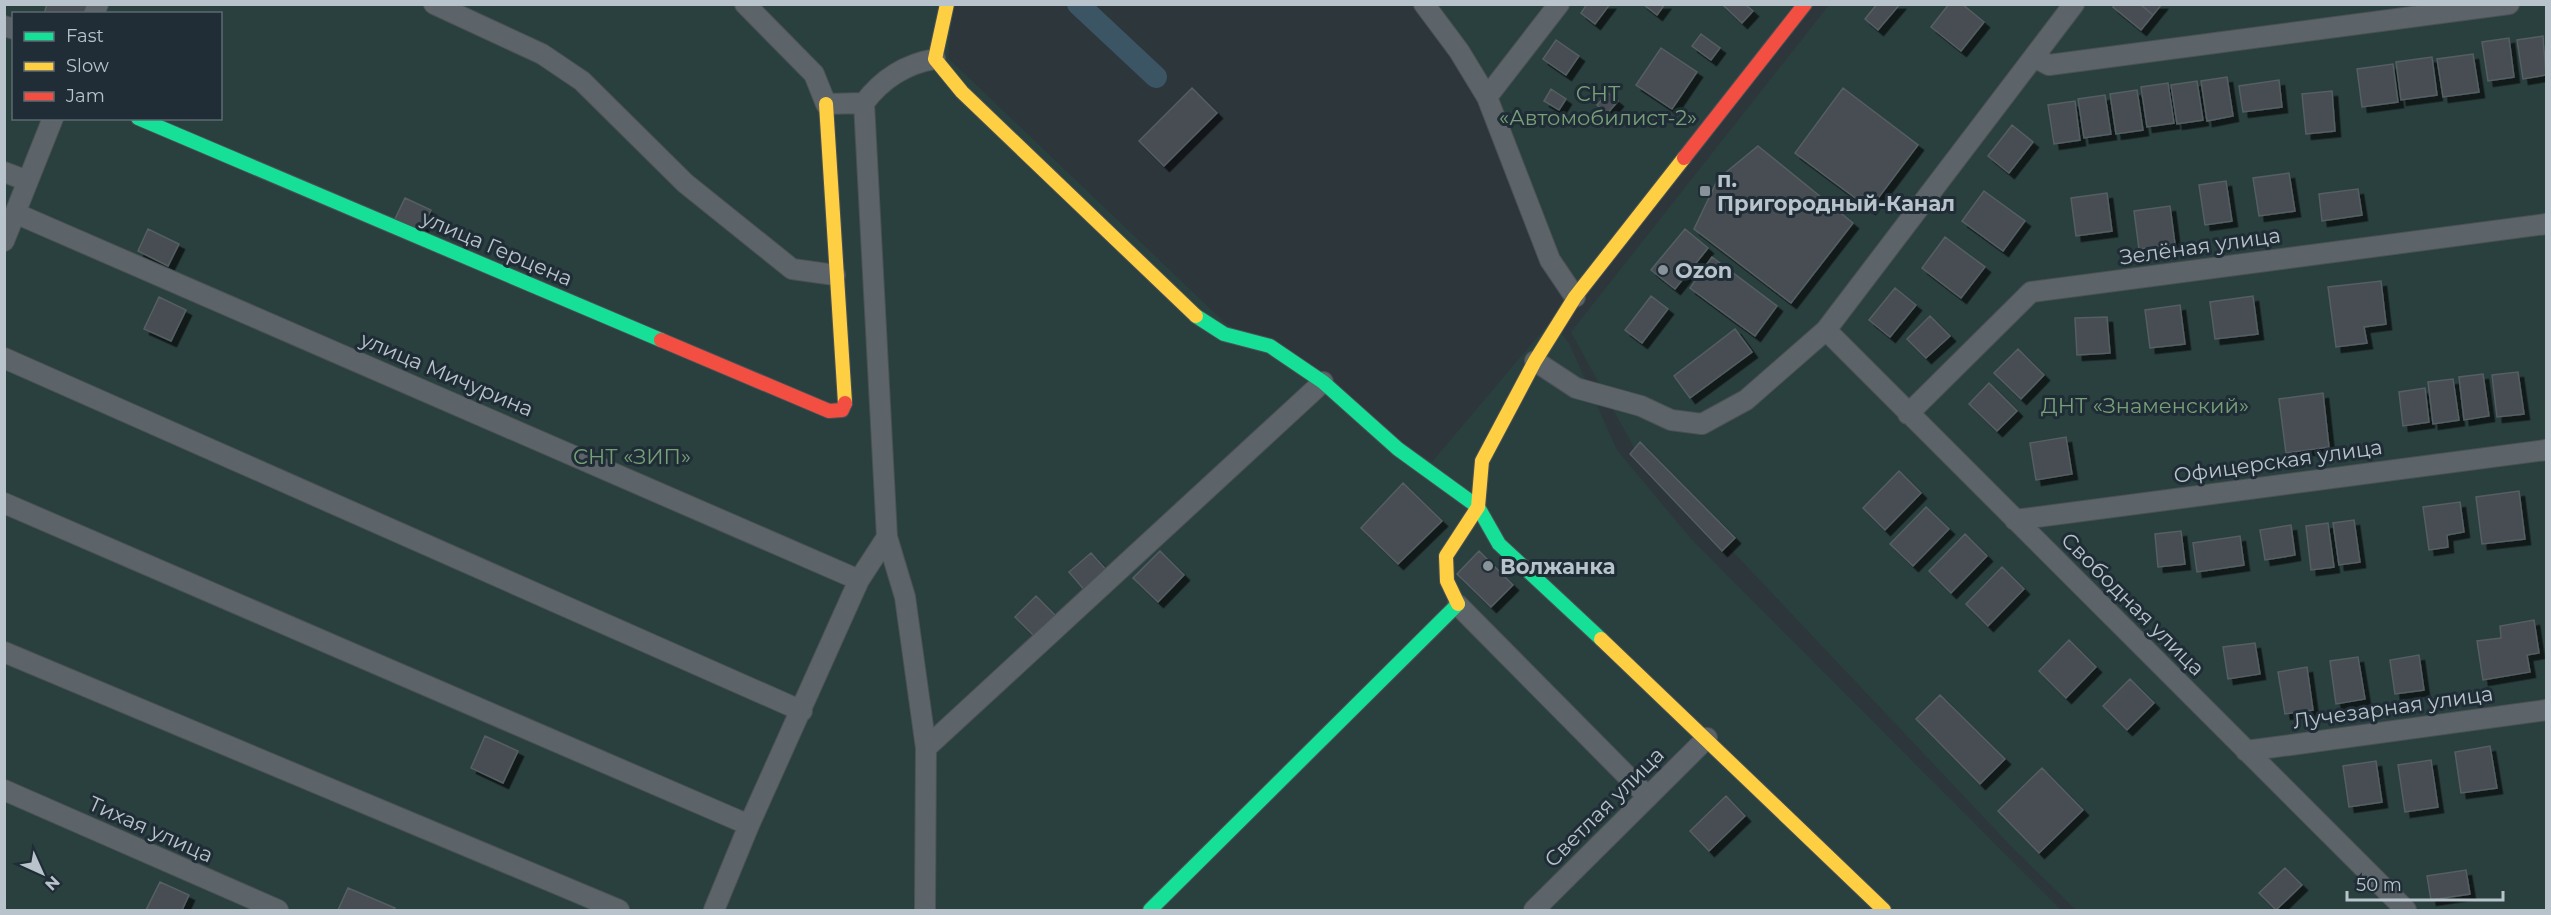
<svg xmlns="http://www.w3.org/2000/svg" width="2551" height="915" font-family="Montserrat,sans-serif">
<style>
.green{fill:#2a403f;fill-rule:evenodd}
.lines{fill:none;stroke-linecap:round;stroke-linejoin:round}
.canal{stroke:#3c5565;stroke-width:22}
.building{fill:#464e52;stroke:#555e63;stroke-width:1.5;filter:url(#shadow)}
.street-casing{stroke:#4b5155;stroke-width:22}
.fast-casing{stroke:#4b5155;stroke-width:16}
.slow-casing{stroke:#4b5155;stroke-width:16}
.jam-casing{stroke:#4b5155;stroke-width:16}
.street{stroke:#5d6469;stroke-width:20}
.fast{stroke:#16e098;stroke-width:14}
.slow{stroke:#ffcf43;stroke-width:14}
.jam{stroke:#f24e42;stroke-width:14}
.poi-dot{fill:#879299;stroke:#202d36;stroke-width:2}
.labels{text-anchor:middle;dominant-baseline:central;stroke-width:6;stroke-linejoin:round;paint-order:stroke}
.park-label{font-size:21px;fill:#77a078;stroke:#202d36}
.poi-label{font-size:21px;font-weight:bold;fill:#b8c3cb;stroke:#202d36;text-anchor:start}
.street-label{font-size:21px;fill:#b8c3cb;stroke:#202d36}
</style>
<defs>
<filter id="shadow"><feDropShadow dx="5.5" dy="5.5" stdDeviation="0" flood-color="#0009"/></filter>
</defs>
<rect width="100%" height="100%" fill="#2d363b"/>
<path class="green" d="M 5,4 L 953,5 L 948,58 L 1224,322 L 1432,462 L 1551,321 L 1569,343 L 1617,450 L 1692,540 L 2061,910 L 5,910 ZM 14,14 L 220,14 L 220,118 L 14,118 Z
M 1424,5 L 1805,5 L 1575,297 L 1487,97 Z
M 1829,5 L 2546,5 L 2546,910 L 2076,910 L 2009,844 L 1633,446 L 1571,332 Z"/>
<g class="lines">
<path class="canal" d="M 1078,4 L 1156,77"/>
</g>
<path class="building" d="M 47,4 L 89,4 L 86,14 L 44,14 Z
M 1587,4 L 1610,4 L 1595,24 L 1581,13 Z
M 1643,4 L 1665,4 L 1657,15 Z
M 1722,4 L 1745,4 L 1753,11 L 1742,23 Z
M 1877,4 L 1900,4 L 1878,30 L 1865,19 Z
M 1949,4 L 1962,4 L 1984,22 L 1961,51 L 1931,27 Z
M 2115,4 L 2140,4 L 2153,15 L 2141,30 L 2113,7 Z
M 2140,4 L 2162,4 L 2153,15 Z
M 1701,34 L 1720,48 L 1711,60 L 1692,46 Z
M 2543,36 L 2546,75 L 2523,79 L 2517,40 Z
M 2509,38 L 2514,77 L 2488,81 L 2482,42 Z
M 1556,40 L 1579,56 L 1566,75 L 1543,59 Z
M 1661,48 L 1697,72 L 1672,109 L 1636,85 Z
M 2473,54 L 2479,92 L 2443,97 L 2437,59 Z
M 2432,57 L 2437,95 L 2401,100 L 2396,62 Z
M 2393,64 L 2398,102 L 2362,107 L 2357,69 Z
M 2227,77 L 2233,116 L 2207,121 L 2201,81 Z
M 2279,80 L 2282,107 L 2243,112 L 2239,86 Z
M 2197,81 L 2203,120 L 2177,124 L 2171,85 Z
M 2168,83 L 2174,123 L 2147,127 L 2141,87 Z
M 1192,88 L 1217,113 L 1164,166 L 1139,141 Z
M 1843,88 L 1918,145 L 1870,209 L 1795,153 Z
M 1551,89 L 1566,99 L 1559,110 L 1544,101 Z
M 2137,90 L 2143,130 L 2116,134 L 2110,94 Z
M 2332,91 L 2335,131 L 2306,134 L 2302,94 Z
M 1608,93 L 1618,101 L 1607,114 L 1597,105 Z
M 2105,95 L 2111,134 L 2084,138 L 2078,99 Z
M 2075,101 L 2080,140 L 2054,144 L 2048,105 Z
M 2012,125 L 2033,142 L 2009,173 L 1988,156 Z
M 1758,146 L 1853,223 L 1791,303 L 1694,229 L 1718,179 Z
M 2289,173 L 2295,211 L 2259,216 L 2253,178 Z
M 2226,181 L 2232,221 L 2205,225 L 2199,185 Z
M 2358,189 L 2362,215 L 2322,221 L 2319,194 Z
M 1984,191 L 2025,221 L 2003,251 L 1962,221 Z
M 2107,193 L 2112,231 L 2076,236 L 2071,198 Z
M 405,198 L 431,210 L 419,234 L 394,221 Z
M 2170,206 L 2175,244 L 2139,249 L 2134,211 Z
M 148,229 L 179,244 L 168,266 L 138,251 Z
M 1685,229 L 1708,248 L 1675,289 L 1651,270 Z
M 1945,237 L 1985,267 L 1961,298 L 1922,268 Z
M 1712,257 L 1777,306 L 1755,336 L 1690,288 Z
M 2381,281 L 2386,324 L 2364,327 L 2367,343 L 2336,347 L 2328,287 Z
M 1895,288 L 1916,305 L 1890,337 L 1869,320 Z
M 1651,296 L 1668,309 L 1642,343 L 1625,330 Z
M 2253,296 L 2258,334 L 2215,339 L 2210,302 Z
M 159,297 L 186,310 L 171,341 L 144,329 Z
M 2180,305 L 2185,344 L 2150,348 L 2145,310 Z
M 1930,316 L 1950,336 L 1926,358 L 1907,339 Z
M 2107,317 L 2110,353 L 2077,355 L 2075,318 Z
M 1735,329 L 1752,352 L 1690,398 L 1674,376 Z
M 2018,349 L 2044,375 L 2021,399 L 1994,373 Z
M 2518,372 L 2524,414 L 2497,417 L 2492,375 Z
M 2483,374 L 2489,416 L 2464,420 L 2459,377 Z
M 2453,379 L 2459,420 L 2433,424 L 2428,382 Z
M 1989,383 L 2017,411 L 1997,431 L 1969,404 Z
M 2425,388 L 2429,422 L 2403,426 L 2399,392 Z
M 2323,393 L 2329,447 L 2286,453 L 2279,399 Z
M 2066,437 L 2072,474 L 2036,480 L 2030,443 Z
M 1640,442 L 1735,538 L 1722,551 L 1630,454 Z
M 1899,471 L 1921,493 L 1885,530 L 1863,508 Z
M 1403,483 L 1442,521 L 1398,564 L 1361,528 Z
M 2519,491 L 2525,539 L 2482,544 L 2476,497 Z
M 2460,502 L 2464,532 L 2447,535 L 2448,547 L 2429,550 L 2423,507 Z
M 1926,507 L 1949,529 L 1913,566 L 1890,544 Z
M 2354,520 L 2360,562 L 2339,565 L 2333,523 Z
M 2328,523 L 2334,567 L 2311,570 L 2306,526 Z
M 2291,525 L 2295,555 L 2265,560 L 2260,530 Z
M 2181,531 L 2185,564 L 2158,567 L 2155,534 Z
M 1965,534 L 1987,556 L 1951,593 L 1929,571 Z
M 2240,536 L 2244,565 L 2197,572 L 2193,543 Z
M 1160,551 L 1184,575 L 1158,602 L 1133,578 Z
M 1479,551 L 1513,585 L 1491,607 L 1457,574 Z
M 1091,553 L 1109,573 L 1087,593 L 1069,572 Z
M 2002,567 L 2024,589 L 1988,626 L 1966,604 Z
M 1036,596 L 1059,619 L 1038,640 L 1015,617 Z
M 2534,620 L 2539,653 L 2527,655 L 2530,672 L 2483,680 L 2477,641 L 2501,638 L 2500,626 Z
M 2069,640 L 2096,667 L 2066,698 L 2039,671 Z
M 2255,643 L 2260,674 L 2228,679 L 2223,647 Z
M 2419,655 L 2424,690 L 2395,694 L 2390,660 Z
M 2358,657 L 2365,699 L 2336,704 L 2330,661 Z
M 2307,667 L 2313,710 L 2285,714 L 2278,672 Z
M 2130,679 L 2154,703 L 2127,730 L 2103,706 Z
M 1940,695 L 2005,759 L 1980,784 L 1916,719 Z
M 485,736 L 518,751 L 503,783 L 471,768 Z
M 2490,746 L 2497,788 L 2461,793 L 2455,752 Z
M 2431,760 L 2438,807 L 2405,812 L 2398,765 Z
M 2376,761 L 2382,802 L 2349,807 L 2343,766 Z
M 2042,768 L 2083,810 L 2039,853 L 1998,811 Z
M 1726,796 L 1745,816 L 1709,851 L 1690,831 Z
M 2285,868 L 2302,885 L 2276,910 L 2259,893 Z
M 2466,870 L 2470,894 L 2431,900 L 2427,876 Z
M 160,882 L 189,895 L 182,910 L 146,910 Z
M 348,888 L 395,908 L 393,910 L 338,910 Z"/>
<g class="lines">
<g class="street-casing">
<path id="street" d="M 434,4 L 542,54 L 582,81 L 685,183 L 792,269 L 835,275
M 745,4 L 814,74 L 826,104 L 864,103
M 1424,4 L 1459,51 L 1487,97 L 1550,260 L 1575,297
M 94,14 L 98,4
M 4,26 L 14,29
M 2034,57 L 2049,65 L 2509,4
M 1487,97 L 1559,4
M 4,172 L 28,181
M 15,213 L 859,580
M 4,241 L 53,118
M 1826,330 L 2406,910
M 4,358 L 802,711
M 1535,361 L 1576,388 L 1641,406 L 1671,420 L 1702,424 L 1746,400 L 1826,330 L 2074,4
M 1908,414 L 2031,292 L 2546,224
M 4,503 L 749,825
M 2015,520 L 2546,450
M 887,537 L 905,597 L 926,748 L 925,910
M 1458,605 L 1648,797
M 4,652 L 619,910
M 926,748 L 1323,382
M 2246,751 L 2546,710
M 4,790 L 278,910
M 714,910 L 749,825 L 859,580 L 887,537 L 864,103 C 882,79 905,64 935,59
M 1534,910 L 1707,738"/>
</g>
<g class="fast-casing">
<path id="fast" d="M 138,118 L 661,340
M 1196,316 L 1224,334 L 1270,346 L 1323,382 L 1398,449 L 1478,507 L 1499,544 L 1601,639
M 1150,910 L 1458,604"/>
</g>
<g class="slow-casing">
<path id="slow" d="M 947,4 L 935,59 L 962,92 L 1196,316
M 826,104 L 845,403
M 1458,604 L 1447,581 L 1446,556 L 1478,507 L 1482,461 L 1535,361 L 1575,297 L 1684,158
M 1601,639 L 1884,910"/>
</g>
<g class="jam-casing">
<path id="jam" d="M 1684,158 L 1805,4
M 661,340 L 829,411 L 842,410 L 845,403"/>
</g>
<use href="#street" class="street"/>
<use href="#fast" class="fast"/>
<use href="#slow" class="slow"/>
<use href="#jam" class="jam"/>
</g>
<g class="poi-dot">
<rect x="1699" y="185" width="12" height="12" rx="3"/>
<circle cx="1663" cy="270" r="6"/>
<circle cx="1488" cy="566" r="6"/>
</g>
<g class="labels">
<g class="park-label">
<text x="1598" y="93">СНТ<tspan x="1598" dy="24">«Автомобилист-2»</tspan></text>
<text x="2145" y="405">ДНТ «Знаменский»</text>
<text x="632" y="456">СНТ «ЗИП»</text>
</g>
<g class="poi-label">
<text x="1717" y="179">п.<tspan x="1717" dy="24">Пригородный-Канал</tspan></text>
<text x="1675" y="270">Ozon</text>
<text x="1500" y="566">Волжанка</text>
</g>
<g class="street-label">
<text transform="translate(2200 246) rotate(-8)">Зелёная улица</text>
<text transform="translate(497 248) rotate(23)">улица Герцена</text>
<text transform="translate(447 374) rotate(23)">улица Мичурина</text>
<text transform="translate(2278 461) rotate(-8)">Офицерская улица</text>
<text transform="translate(2133 604) rotate(45)">Свободная улица</text>
<text transform="translate(2393 707) rotate(-8)">Лучезарная улица</text>
<text transform="translate(1604 807) rotate(-45)">Светлая улица</text>
<text transform="translate(151 829) rotate(24)">Тихая улица</text>
</g>
</g>
<rect width="2551" height="915" fill="none" stroke="#b8c3cb" stroke-width="12"/>
<rect x="12" y="12" width="210" height="108" fill="#202d36" stroke="#5d6972" stroke-width="1.5"/>
<rect x="24" y="32" width="30" height="9" fill="#16e098" stroke="#5d6972" stroke-width="1.5"/>
<text x="66" y="42" font-size="18" fill="#b8c3cb">Fast</text>
<rect x="24" y="62" width="30" height="9" fill="#ffcf43" stroke="#5d6972" stroke-width="1.5"/>
<text x="66" y="72" font-size="18" fill="#b8c3cb">Slow</text>
<rect x="24" y="92" width="30" height="9" fill="#f24e42" stroke="#5d6972" stroke-width="1.5"/>
<text x="66" y="102" font-size="18" fill="#b8c3cb">Jam</text>
<g transform="translate(42 873) rotate(135)" stroke="#202d36" stroke-width="4.5" paint-order="stroke">
<path d="M0-4.5L10 22L0 15L-10 22Z" fill="#b8c3cb"/>
<text y="-9" font-size="16" font-weight="bold" text-anchor="middle" fill="#b8c3cb">N</text>
</g>
<path d="M2347 891v9h156v-9" fill="none" stroke="#b8c3cb" stroke-width="3"/>
<text x="2356" y="891" font-size="18" fill="#b8c3cb" stroke="#202d36" stroke-width="4.5" paint-order="stroke">50 m</text>
</svg>
